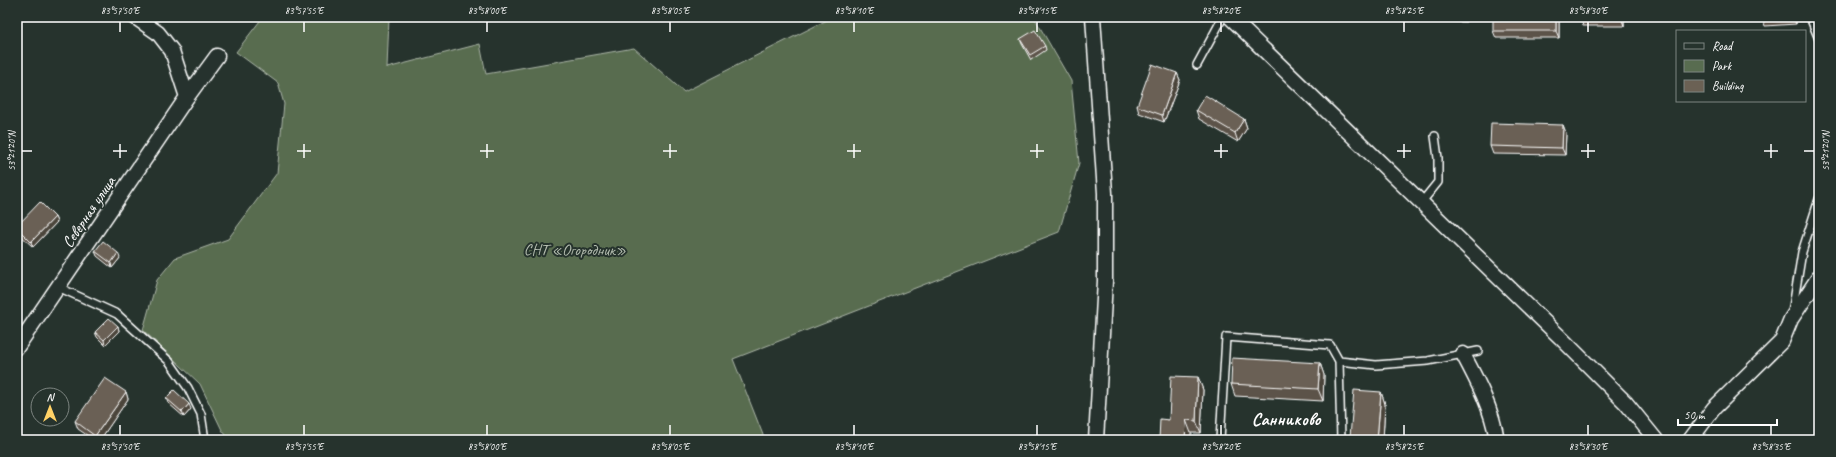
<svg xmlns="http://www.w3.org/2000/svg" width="1836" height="457" font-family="Caveat,sans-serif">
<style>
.green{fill:#586c50;stroke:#acb6a8}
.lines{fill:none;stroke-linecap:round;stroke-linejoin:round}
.service-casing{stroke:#fff;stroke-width:10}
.minor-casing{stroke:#fff;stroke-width:17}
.service{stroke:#26332d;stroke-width:7}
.minor{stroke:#26332d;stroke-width:14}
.wall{fill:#5c5348;stroke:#fff}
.shaded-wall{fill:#4b443b;stroke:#fff}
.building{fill:#6b6154;stroke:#fff}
.ticks{fill:none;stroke:#fff;stroke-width:1.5}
.labels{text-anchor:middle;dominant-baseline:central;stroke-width:4;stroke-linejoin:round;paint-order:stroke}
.street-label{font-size:16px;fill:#fff;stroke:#26332d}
.park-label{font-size:16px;fill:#b4bdb0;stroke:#26332d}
.quarter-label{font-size:18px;font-weight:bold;fill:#fff;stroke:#26332d}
.neatline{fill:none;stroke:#fff;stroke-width:1.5}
.ticks-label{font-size:10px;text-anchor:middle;fill:#fff}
</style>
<rect width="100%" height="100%" fill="#26332d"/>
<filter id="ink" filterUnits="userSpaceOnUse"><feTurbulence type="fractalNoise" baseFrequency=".025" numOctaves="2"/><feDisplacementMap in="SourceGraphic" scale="8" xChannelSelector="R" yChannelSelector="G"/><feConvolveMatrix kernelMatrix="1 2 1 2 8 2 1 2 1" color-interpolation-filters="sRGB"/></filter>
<g filter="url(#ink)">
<path class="green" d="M 263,17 L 389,17 L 387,68 L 480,44 L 486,74 L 634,48 L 684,92 L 833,17 L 1034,17 L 1071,81 L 1079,163 L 1059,232 L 733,359 L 765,440 L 230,440 L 222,430 L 200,384 L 143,330 L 157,280 L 175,258 L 228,239 L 277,173 L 284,104 L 278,83 L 236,52 Z"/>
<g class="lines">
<g class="service-casing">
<path id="service" d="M 1810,17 L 1819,39
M 1197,65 L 1223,17
M 1421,203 L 1438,182 L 1438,158 L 1435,136
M 58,287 L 117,314 L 169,361 L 188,388 L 201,414 L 205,440
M 1792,313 L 1802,252 L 1819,199
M 1339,361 L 1376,365 L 1428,361 L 1478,351
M 1220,440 L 1226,337 L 1330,345 L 1339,361 L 1341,440"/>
</g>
<g class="minor-casing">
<path id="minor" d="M 135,17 L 158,33 L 172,51 L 187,97
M 1093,17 L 1105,193 L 1105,281 L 1096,440
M 1230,17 L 1562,339 L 1626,403 L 1656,440
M 17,347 L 187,97 L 217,56
M 1463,354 C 1478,382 1492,409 1497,440
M 1690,440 L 1714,408 L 1782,341 L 1791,319 L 1819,277"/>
</g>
<use href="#service" class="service"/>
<use href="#minor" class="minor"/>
</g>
<path class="wall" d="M 1429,17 L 1466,17 L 1466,22 L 1430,21 Z
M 1559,17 L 1559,38 L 1496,38 L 1493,31 Z
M 1580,17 L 1624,17 L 1624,26 L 1583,26 Z
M 1762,17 L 1796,17 L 1796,24 L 1765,26 Z
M 1020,39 L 1045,46 L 1046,50 L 1031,60 L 1022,44 Z
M 1177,73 L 1180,80 L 1164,122 L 1139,113 L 1137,106 Z
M 1196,110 L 1244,119 L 1247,128 L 1238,142 L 1199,119 Z
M 1563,125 L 1566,133 L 1565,155 L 1493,154 L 1490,146 Z
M 55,217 L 57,222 L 33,247 L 17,232 L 17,226 Z
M 95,251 L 120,258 L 112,268 L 97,256 Z
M 118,326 L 119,331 L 105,345 L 97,337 L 95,332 Z
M 1320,363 L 1324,375 L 1323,401 L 1235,396 L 1231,384 Z
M 1198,377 L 1203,390 L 1201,433 L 1191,433 L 1169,420 Z
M 126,392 L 128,399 L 100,440 L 94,440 L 78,429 L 75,421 Z
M 1381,392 L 1385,404 L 1383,440 L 1351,440 L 1350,437 Z
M 166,398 L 191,409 L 184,417 L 168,403 Z"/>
<path class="shaded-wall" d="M 1556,17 L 1559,17 L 1559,38 L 1556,31 Z
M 1621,17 L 1624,17 L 1624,26 Z
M 1793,17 L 1796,17 L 1796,24 Z
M 1177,73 L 1180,80 L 1164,122 L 1162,115 Z
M 1244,119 L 1247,128 L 1238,142 L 1235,133 Z
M 1563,125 L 1566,133 L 1565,155 L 1562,148 Z
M 55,217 L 57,222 L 33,247 L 31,242 Z
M 118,253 L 120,258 L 112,268 L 111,263 Z
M 118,326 L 119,331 L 105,345 L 104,340 Z
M 1320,363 L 1324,375 L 1323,401 L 1318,389 Z
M 1198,377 L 1203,390 L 1201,433 L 1196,421 Z
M 126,392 L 128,399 L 100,440 L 97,440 L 95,436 Z
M 1381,392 L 1385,404 L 1383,440 L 1377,440 Z
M 189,404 L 191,409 L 184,417 L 182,412 Z
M 1186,420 L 1191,433 L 1191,440 L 1185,440 Z"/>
<path class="building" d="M 1493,17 L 1556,17 L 1556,31 L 1493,31 Z
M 1035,30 L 1045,46 L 1030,55 L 1020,39 Z
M 1152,64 L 1177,73 L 1162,115 L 1137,106 Z
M 1205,95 L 1244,119 L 1235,133 L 1196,110 Z
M 1491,123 L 1563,125 L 1562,148 L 1490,146 Z
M 40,202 L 55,217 L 31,242 L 17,228 L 17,226 Z
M 103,241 L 118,253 L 111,263 L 95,251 Z
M 109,318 L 118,326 L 104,340 L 95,332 Z
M 1232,358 L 1320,363 L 1318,389 L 1231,384 Z
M 1171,376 L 1198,377 L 1196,421 L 1186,420 L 1185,440 L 1159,440 L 1160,419 L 1169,420 Z
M 105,378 L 126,392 L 95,436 L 75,421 Z
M 174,390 L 189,404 L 182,412 L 166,398 Z
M 1354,390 L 1381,392 L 1377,440 L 1356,440 L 1356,437 L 1350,437 Z"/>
</g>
<path class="ticks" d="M 120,22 L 120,32M 304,22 L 304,32M 487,22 L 487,32M 670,22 L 670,32M 854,22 L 854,32M 1037,22 L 1037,32M 1221,22 L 1221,32M 1404,22 L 1404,32M 1588,22 L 1588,32M 120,144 L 120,158M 304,144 L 304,158M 487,144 L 487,158M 670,144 L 670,158M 854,144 L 854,158M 1037,144 L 1037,158M 1221,144 L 1221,158M 1404,144 L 1404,158M 1588,144 L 1588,158M 1771,144 L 1771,158M 22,151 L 32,151M 113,151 L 127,151M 297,151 L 311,151M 480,151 L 494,151M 663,151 L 677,151M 847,151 L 861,151M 1030,151 L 1044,151M 1214,151 L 1228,151M 1397,151 L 1411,151M 1581,151 L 1595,151M 1764,151 L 1778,151M 1804,151 L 1814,151M 120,425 L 120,435M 304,425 L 304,435M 487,425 L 487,435M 670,425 L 670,435M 854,425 L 854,435M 1037,425 L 1037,435M 1221,425 L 1221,435M 1404,425 L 1404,435M 1588,425 L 1588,435M 1771,425 L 1771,435"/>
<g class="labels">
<g class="street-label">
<text transform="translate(89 212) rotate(-56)">Северная улица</text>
</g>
<g class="park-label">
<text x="575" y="250">СНТ «Огородник»</text>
</g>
<g class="quarter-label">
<text x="1286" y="419">Санниково</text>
</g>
</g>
<rect width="1836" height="457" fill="none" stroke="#26332d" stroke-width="44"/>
<rect x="1676" y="30" width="130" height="72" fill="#26332d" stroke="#7d8581"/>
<rect x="1684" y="43" width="20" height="6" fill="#26332d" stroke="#7d8581"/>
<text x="1712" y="50" font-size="12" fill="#ffffff">Road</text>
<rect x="1684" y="60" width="20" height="12" fill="#586c50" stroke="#7d8581"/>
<text x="1712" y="70" font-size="12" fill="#ffffff">Park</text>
<rect x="1684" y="80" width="20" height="12" fill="#6b6154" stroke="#7d8581"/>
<text x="1712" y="90" font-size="12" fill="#ffffff">Building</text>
<g transform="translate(50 407)"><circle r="19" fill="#26332d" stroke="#7d8581"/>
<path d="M0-3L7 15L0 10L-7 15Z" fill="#ffd166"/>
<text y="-6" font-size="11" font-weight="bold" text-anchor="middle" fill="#ffffff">N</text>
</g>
<path d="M1678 419v6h99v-6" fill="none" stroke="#ffffff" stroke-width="2"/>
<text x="1684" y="419" font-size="12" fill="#ffffff" stroke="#26332d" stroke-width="3" paint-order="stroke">50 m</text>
<rect x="22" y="22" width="1792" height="413" class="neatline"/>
<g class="ticks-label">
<text x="120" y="14">83°57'50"E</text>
<text x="304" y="14">83°57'55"E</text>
<text x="487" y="14">83°58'00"E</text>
<text x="670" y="14">83°58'05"E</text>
<text x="854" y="14">83°58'10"E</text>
<text x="1037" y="14">83°58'15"E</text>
<text x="1221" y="14">83°58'20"E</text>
<text x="1404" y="14">83°58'25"E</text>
<text x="1588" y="14">83°58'30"E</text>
<text transform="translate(11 151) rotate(-90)" y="4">53°21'20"N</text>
<text transform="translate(1825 151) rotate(-90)" y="4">53°21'20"N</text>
<text x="120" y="450">83°57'50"E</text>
<text x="304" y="450">83°57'55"E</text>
<text x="487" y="450">83°58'00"E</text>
<text x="670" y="450">83°58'05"E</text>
<text x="854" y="450">83°58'10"E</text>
<text x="1037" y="450">83°58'15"E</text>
<text x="1221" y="450">83°58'20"E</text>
<text x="1404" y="450">83°58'25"E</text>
<text x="1588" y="450">83°58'30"E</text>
<text x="1771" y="450">83°58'35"E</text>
</g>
</svg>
